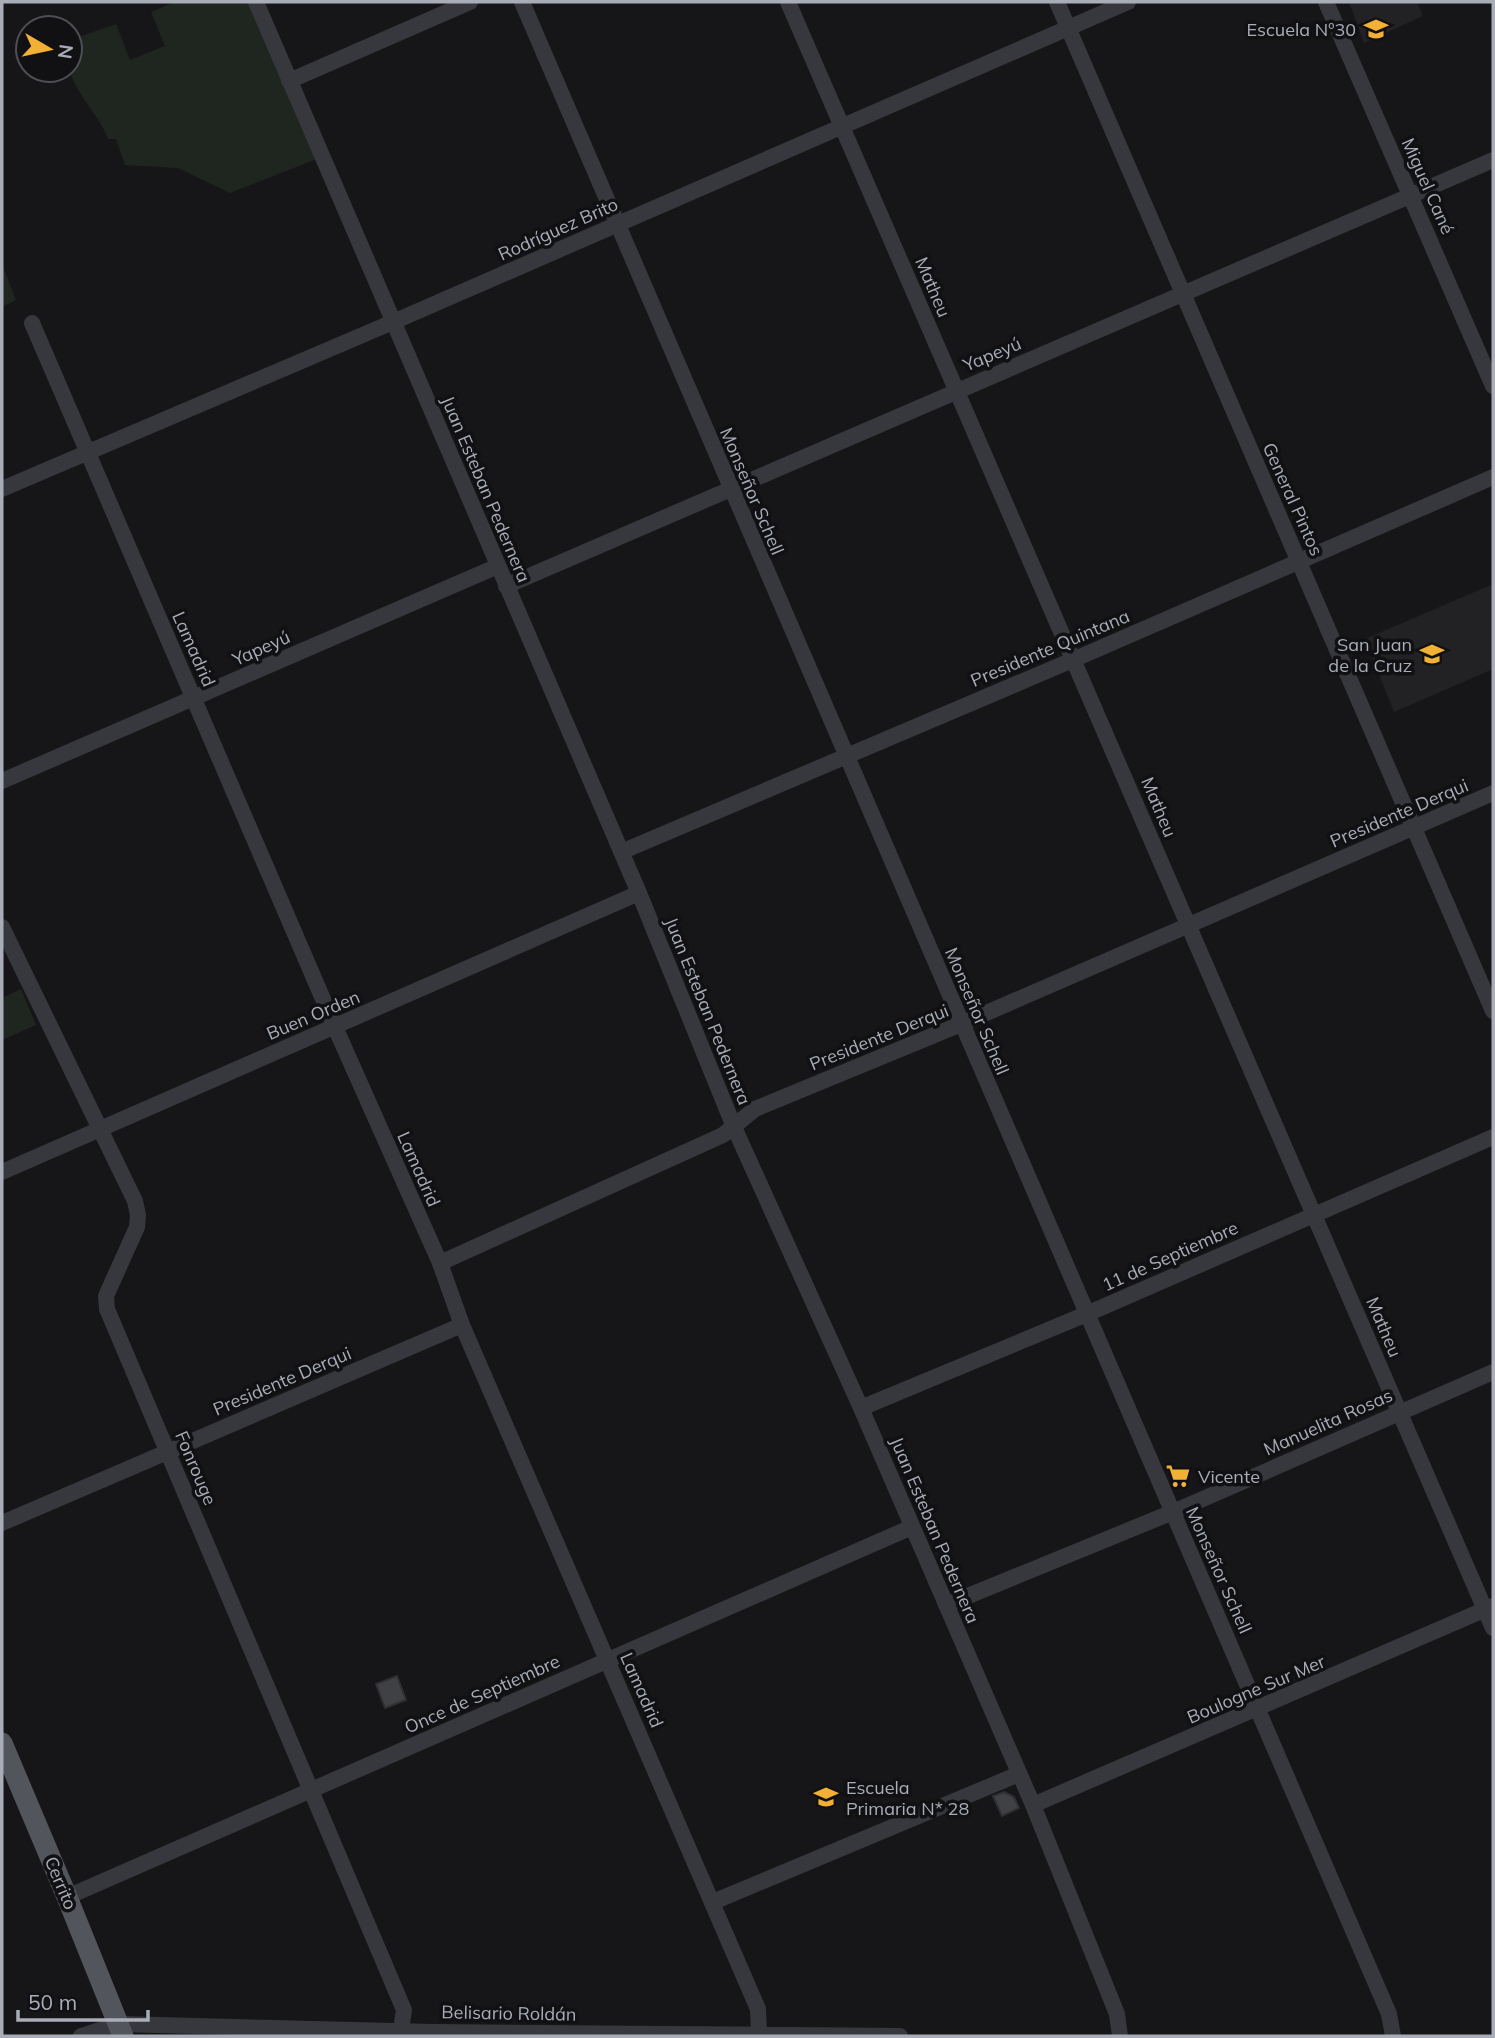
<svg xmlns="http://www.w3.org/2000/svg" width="1495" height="2038" font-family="Mulish,sans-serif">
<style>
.built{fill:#222225}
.green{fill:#1e261f}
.building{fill:#404145;stroke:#303034;stroke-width:2}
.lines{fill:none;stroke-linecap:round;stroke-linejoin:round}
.minor{stroke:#37383d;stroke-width:16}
.major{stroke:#53555c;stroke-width:21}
.labels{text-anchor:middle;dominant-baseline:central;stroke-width:7;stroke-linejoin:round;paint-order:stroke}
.poi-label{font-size:18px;fill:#a8adb8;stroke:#111113;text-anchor:end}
.street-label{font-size:18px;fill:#a8adb8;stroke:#111113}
</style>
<rect width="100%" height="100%" fill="#161618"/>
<path class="built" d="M 1349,2 L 1417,2 L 1423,16 L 1364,43 Z
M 1493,584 L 1493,669 L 1394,712 L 1365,639 Z"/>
<path class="green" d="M 174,2 L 256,2 L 322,157 L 230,193 L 178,168 L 125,165 L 116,139 L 108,139 C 100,116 78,97 70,72 C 68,65 70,50 70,40 L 116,24 L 130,60 L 165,46 L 151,12 Z
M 2,264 L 16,300 L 2,307 Z
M 21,989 L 36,1025 L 2,1040 L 2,998 Z"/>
<path class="building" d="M 397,1676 L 406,1700 L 385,1708 L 376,1684 Z
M 1004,1792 L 1014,1797 L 1019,1808 L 1002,1816 L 993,1796 Z"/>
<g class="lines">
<path class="minor" d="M 256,2 L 639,893 L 734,1127 L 861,1408 L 1033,1805 L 1117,2014 L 1120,2036
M 522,2 C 810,673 1102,1342 1389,2014 L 1393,2036
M 788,2 L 1493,1628
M 1057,2 L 1493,1011
M 1326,2 L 1493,386
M 289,81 L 470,2
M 32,323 L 335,1027 L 440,1263 L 462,1325 L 758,2009 L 759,2034
M 2,489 L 393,322 L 1128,2
M 506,586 L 1493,160
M 2,781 L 498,566
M 621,852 L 1075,659 L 1493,477
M 2,927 L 135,1201 L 138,1215 L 137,1227 L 106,1296 L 107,1309 L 404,2010 L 401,2030
M 2,1172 L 639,893
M 440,1263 L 723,1135 L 755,1109 L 961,1024 L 1493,793
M 861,1408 L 1089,1313 L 1493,1137
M 2,1523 L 462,1325
M 946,1605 L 1173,1512 L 1493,1372
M 1033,1805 L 1493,1606
M 67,1897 L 912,1527
M 713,1902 L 1019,1774
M 81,2036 L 118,2024 L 433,2032 L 900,2036"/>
<path class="major" d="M 2,1743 L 67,1897 L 123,2036"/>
</g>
<defs>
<g id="school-bare" transform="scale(1.89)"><path d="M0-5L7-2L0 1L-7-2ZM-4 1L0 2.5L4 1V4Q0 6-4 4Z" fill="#f2b134" stroke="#111113" stroke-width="2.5" paint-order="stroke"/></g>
<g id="supermarket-bare" transform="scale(1.89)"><path d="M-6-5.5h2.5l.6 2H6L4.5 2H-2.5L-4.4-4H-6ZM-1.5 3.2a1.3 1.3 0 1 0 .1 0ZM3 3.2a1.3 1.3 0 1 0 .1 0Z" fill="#f2b134" stroke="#111113" stroke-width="2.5" paint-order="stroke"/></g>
</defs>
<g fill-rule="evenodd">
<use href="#school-bare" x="1376" y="29"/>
<use href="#school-bare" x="1432" y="654"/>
<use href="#supermarket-bare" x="1178" y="1476"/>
<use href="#school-bare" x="826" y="1797"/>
</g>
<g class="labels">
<g class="poi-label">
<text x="1356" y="29">Escuela Nº30</text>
<text x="1412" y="644">San Juan<tspan x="1412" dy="21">de la Cruz</tspan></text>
<text x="1198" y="1476" text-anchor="start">Vicente</text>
<text x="846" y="1787" text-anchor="start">Escuela<tspan x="846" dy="21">Primaria N* 28</tspan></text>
</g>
<g class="street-label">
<text transform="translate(1428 186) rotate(66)">Miguel Cané</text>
<text transform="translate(558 229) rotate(-24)">Rodríguez Brito</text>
<text transform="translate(933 287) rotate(67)">Matheu</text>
<text transform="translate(992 354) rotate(-23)">Yapeyú</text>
<text transform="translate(486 489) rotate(67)">Juan Esteban Pedernera</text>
<text transform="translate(752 491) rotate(67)">Monseñor Schell</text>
<text transform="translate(1293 499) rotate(66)">General Pintos</text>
<text transform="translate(261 648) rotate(-24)">Yapeyú</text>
<text transform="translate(1050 648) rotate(-23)">Presidente Quintana</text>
<text transform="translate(194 649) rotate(66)">Lamadrid</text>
<text transform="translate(1159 807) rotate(67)">Matheu</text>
<text transform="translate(1399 813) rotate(-23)">Presidente Derqui</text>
<text transform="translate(708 1011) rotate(68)">Juan Esteban Pedernera</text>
<text transform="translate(977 1011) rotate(67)">Monseñor Schell</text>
<text transform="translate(313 1015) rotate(-23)">Buen Orden</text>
<text transform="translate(879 1037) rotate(-22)">Presidente Derqui</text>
<text transform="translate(419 1169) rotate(66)">Lamadrid</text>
<text transform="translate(1170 1256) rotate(-24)">11 de Septiembre</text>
<text transform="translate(1384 1327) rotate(67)">Matheu</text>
<text transform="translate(282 1381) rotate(-23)">Presidente Derqui</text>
<text transform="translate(1328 1422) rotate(-24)">Manuelita Rosas</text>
<text transform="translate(196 1468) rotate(67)">Fonrouge</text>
<text transform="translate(935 1530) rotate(67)">Juan Esteban Pedernera</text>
<text transform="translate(1219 1570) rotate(66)">Monseñor Schell</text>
<text transform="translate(1256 1689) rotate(-23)">Boulogne Sur Mer</text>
<text transform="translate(642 1690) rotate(66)">Lamadrid</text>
<text transform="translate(482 1694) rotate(-24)">Once de Septiembre</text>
<text transform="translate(61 1883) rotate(67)">Cerrito</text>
<text transform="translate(509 2013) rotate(1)">Belisario Roldán</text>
</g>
</g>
<rect width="1495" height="2038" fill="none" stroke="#a8adb8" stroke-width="7"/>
<g transform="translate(49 49) rotate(99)"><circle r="33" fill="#111113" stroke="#4d4f55" stroke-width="2"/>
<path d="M0-5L12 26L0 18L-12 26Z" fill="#f2b134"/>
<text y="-10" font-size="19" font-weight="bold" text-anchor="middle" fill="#a8adb8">N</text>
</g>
<path d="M18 2010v10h130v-10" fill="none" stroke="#a8adb8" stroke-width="3.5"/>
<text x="28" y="2010" font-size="21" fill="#a8adb8" stroke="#111113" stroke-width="5" paint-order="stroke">50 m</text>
</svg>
